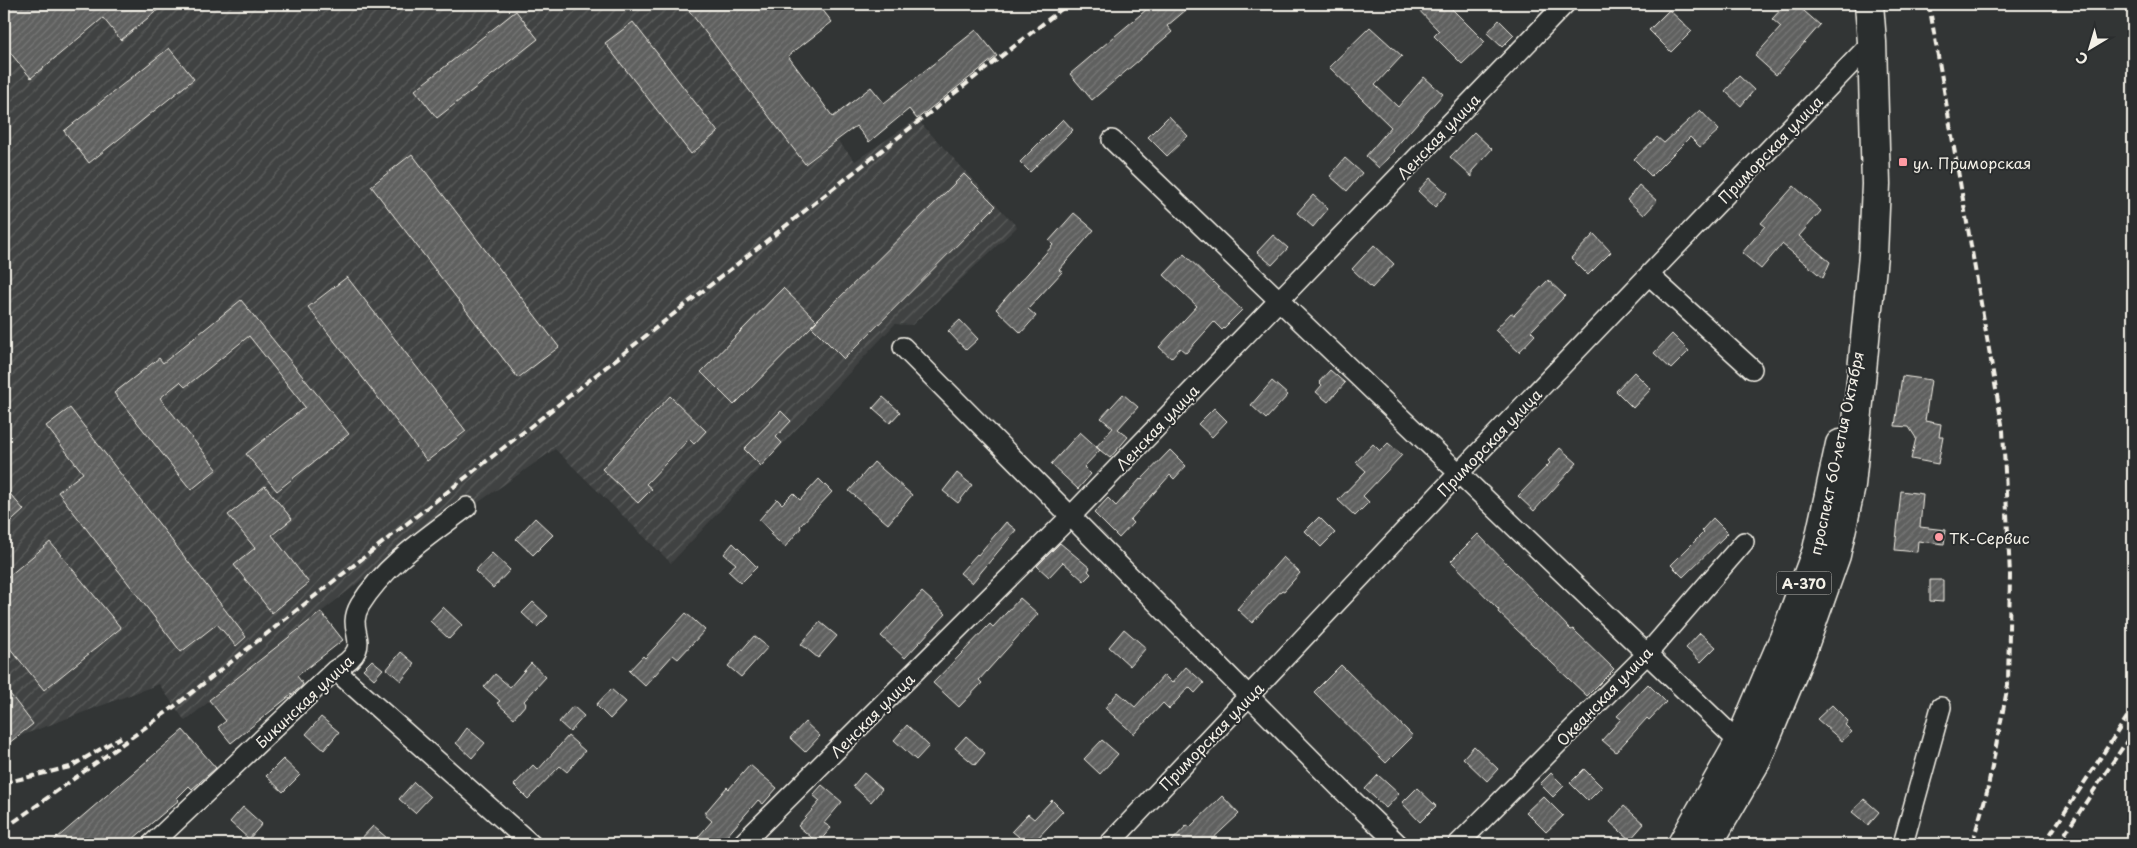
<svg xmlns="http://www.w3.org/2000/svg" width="2137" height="848" font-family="'Playpen Sans',sans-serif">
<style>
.industrial{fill:url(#industrial-furrows)}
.building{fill:url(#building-hatch);stroke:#f4f1e8}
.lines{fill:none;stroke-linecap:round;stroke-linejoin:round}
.minor-casing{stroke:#f4f1e8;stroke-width:22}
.highway-casing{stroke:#f4f1e8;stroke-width:31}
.minor{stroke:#2a2d2e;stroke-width:19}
.highway{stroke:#2a2d2e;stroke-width:28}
.rail{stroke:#f4f1e8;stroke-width:4;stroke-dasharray:8 4;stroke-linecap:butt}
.poi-dot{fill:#ff9aa2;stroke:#2a2d2e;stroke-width:2}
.labels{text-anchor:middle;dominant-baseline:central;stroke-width:4;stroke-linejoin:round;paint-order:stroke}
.shield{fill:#2a2d2e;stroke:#b7b6b0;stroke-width:1}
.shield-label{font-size:14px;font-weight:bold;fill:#f4f1e8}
.street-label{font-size:15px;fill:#f4f1e8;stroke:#2a2d2e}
.poi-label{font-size:15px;fill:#f4f1e8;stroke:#2a2d2e;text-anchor:start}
</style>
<defs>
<pattern id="industrial-furrows" width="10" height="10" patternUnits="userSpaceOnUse" patternTransform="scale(1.25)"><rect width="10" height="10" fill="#404242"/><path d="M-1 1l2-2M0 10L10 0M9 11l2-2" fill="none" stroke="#5c5e5d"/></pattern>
<pattern id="building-hatch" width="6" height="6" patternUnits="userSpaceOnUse" patternTransform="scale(1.25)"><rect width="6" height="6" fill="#5f605f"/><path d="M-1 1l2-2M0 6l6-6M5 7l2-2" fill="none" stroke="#777776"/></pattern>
</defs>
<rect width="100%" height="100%" fill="#323535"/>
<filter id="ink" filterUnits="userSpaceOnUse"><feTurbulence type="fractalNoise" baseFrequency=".02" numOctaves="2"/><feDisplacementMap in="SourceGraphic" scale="10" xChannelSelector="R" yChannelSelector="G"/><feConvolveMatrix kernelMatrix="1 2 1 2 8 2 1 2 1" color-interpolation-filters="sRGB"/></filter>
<g filter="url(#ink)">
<path class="industrial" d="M 4,4 L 684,4 L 805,164 L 837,140 L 855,161 L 917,119 L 1017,227 L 912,325 L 895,324 L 671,563 L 555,449 L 476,504 L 469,496 L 321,612 L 185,721 L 159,684 L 4,742 Z"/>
<path class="building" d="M 4,4 L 165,4 L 121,40 L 103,18 L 31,78 L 4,45 Z
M 684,4 L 818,4 L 832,22 L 788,56 L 833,117 L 871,87 L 884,103 L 976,30 L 997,56 L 917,119 L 909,109 L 869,142 L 856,126 L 805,164 Z
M 1153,4 L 1193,4 L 1167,26 L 1172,32 L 1092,100 L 1070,74 Z
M 1413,4 L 1447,4 L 1485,42 L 1462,64 L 1434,36 L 1439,31 Z
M 1786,4 L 1796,4 L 1820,25 L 1776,75 L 1755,56 L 1781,27 L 1772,19 Z
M 1669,10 L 1692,31 L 1671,52 L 1649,30 Z
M 516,11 L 538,39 L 437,118 L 415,90 Z
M 1499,20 L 1514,35 L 1502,47 L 1487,33 Z
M 633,22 L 718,132 L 691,154 L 605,43 Z
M 1370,27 L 1402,56 L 1375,85 L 1398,107 L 1424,77 L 1443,94 L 1393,150 L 1394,151 L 1379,168 L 1366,156 L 1391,127 L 1329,67 Z
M 169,48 L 194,79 L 89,163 L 64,131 Z
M 1739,76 L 1754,90 L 1741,106 L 1725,91 Z
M 1700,110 L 1719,130 L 1700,147 L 1690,137 L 1651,176 L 1634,159 L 1657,137 L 1664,143 Z
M 1169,116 L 1188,136 L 1167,156 L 1148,137 Z
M 1063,119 L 1073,130 L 1030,172 L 1020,162 Z
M 1474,132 L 1492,149 L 1472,171 L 1472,177 L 1450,157 Z
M 412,154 L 559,347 L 518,378 L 371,186 Z
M 1345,158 L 1362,173 L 1347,191 L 1330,176 Z
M 964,174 L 996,206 L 844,359 L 811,326 Z
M 1430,178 L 1447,193 L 1435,207 L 1418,191 Z
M 1639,185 L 1657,201 L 1644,215 L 1627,200 Z
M 1794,186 L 1821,211 L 1799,236 L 1830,262 L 1823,278 L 1782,244 L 1761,269 L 1742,253 L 1765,226 L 1761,223 Z
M 1313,195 L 1328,209 L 1313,227 L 1297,213 Z
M 1074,213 L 1094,230 L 1059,270 L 1062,272 L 1028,309 L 1036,316 L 1021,333 L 996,309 L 1053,245 L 1049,241 Z
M 1594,234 L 1611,252 L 1588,275 L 1571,258 Z
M 1273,235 L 1288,248 L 1272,265 L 1257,252 Z
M 1374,245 L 1394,264 L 1372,288 L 1352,269 Z
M 1184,254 L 1242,310 L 1222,330 L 1214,322 L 1186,353 L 1180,348 L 1171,358 L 1159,347 L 1197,306 L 1164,275 Z
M 347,277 L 466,431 L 427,461 L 308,307 Z
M 1548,280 L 1565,296 L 1531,331 L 1535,335 L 1519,352 L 1495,330 L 1511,313 L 1514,315 Z
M 783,288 L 817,321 L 734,405 L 701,372 Z
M 241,300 L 349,434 L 277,491 L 246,454 L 305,407 L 249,336 L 185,387 L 180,382 L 160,398 L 217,469 L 191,490 L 114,393 L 159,358 L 163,363 Z
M 960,320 L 978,339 L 966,350 L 948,331 Z
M 1672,334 L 1689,351 L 1671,369 L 1654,353 Z
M 1330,370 L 1345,383 L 1328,402 L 1316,392 L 1322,385 L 1319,382 Z
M 1634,372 L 1651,389 L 1633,408 L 1616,391 Z
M 1902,376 L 1931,380 L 1925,421 L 1941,424 L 1939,437 L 1943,437 L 1938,464 L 1911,459 L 1916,438 L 1909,427 L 1895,426 Z
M 1272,381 L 1288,395 L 1266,419 L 1251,405 Z
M 1123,394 L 1138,407 L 1118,429 L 1128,437 L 1110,458 L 1096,447 L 1113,428 L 1101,418 Z
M 670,396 L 706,431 L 694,444 L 689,439 L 646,484 L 652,489 L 638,503 L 602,469 Z
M 883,397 L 900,412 L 890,423 L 873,408 Z
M 70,408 L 246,637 L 236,646 L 217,624 L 181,652 L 58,492 L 83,473 L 46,426 Z
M 1214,408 L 1227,421 L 1212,437 L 1198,424 Z
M 781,411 L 791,421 L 776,437 L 782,443 L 761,466 L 744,449 Z
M 1080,432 L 1100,450 L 1084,467 L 1091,474 L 1078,489 L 1051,464 Z
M 1388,443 L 1402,455 L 1363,496 L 1369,502 L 1355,516 L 1338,500 L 1366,471 L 1356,462 L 1373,444 L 1380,451 Z
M 1560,448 L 1577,463 L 1534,511 L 1518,496 L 1550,463 L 1548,461 Z
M 1170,450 L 1186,466 L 1174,479 L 1170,475 L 1130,520 L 1133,523 L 1119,538 L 1094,513 L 1108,498 L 1116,506 L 1140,479 L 1141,480 Z
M 874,462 L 912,495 L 888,524 L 849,491 Z
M 957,473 L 972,485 L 958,503 L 943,491 Z
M 819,479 L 832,492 L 800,526 L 801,528 L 785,547 L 770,534 L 772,532 L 759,520 L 777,499 L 782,504 L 793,493 L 800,500 Z
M 265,486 L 292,519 L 272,535 L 309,583 L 272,613 L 234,565 L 255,548 L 228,515 Z
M 4,487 L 24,510 L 4,528 Z
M 1901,491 L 1923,494 L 1920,527 L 1946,530 L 1944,544 L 1918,541 L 1917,552 L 1895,550 Z
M 1319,517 L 1335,533 L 1321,547 L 1305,531 Z
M 535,518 L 553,535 L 533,555 L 516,539 Z
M 1713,518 L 1728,533 L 1683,577 L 1671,565 L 1704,532 L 1702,530 Z
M 1006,522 L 1016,530 L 972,583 L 960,573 L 977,554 L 978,555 Z
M 1478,534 L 1571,630 L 1573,629 L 1614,669 L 1587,696 L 1498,612 L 1499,610 L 1451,561 Z
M 50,542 L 121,628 L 44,690 L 4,641 L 4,580 Z
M 733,543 L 757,567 L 741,583 L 728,571 L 736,564 L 724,554 Z
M 1060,543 L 1090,568 L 1088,571 L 1091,574 L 1084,581 L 1063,562 L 1049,577 L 1037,566 Z
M 492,553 L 510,570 L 493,588 L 475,571 Z
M 1283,557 L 1300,573 L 1284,591 L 1282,590 L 1252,623 L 1237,609 Z
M 1930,580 L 1943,580 L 1943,602 L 1930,601 Z
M 922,592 L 946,614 L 905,658 L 881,636 Z
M 1020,598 L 1038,614 L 979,680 L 982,683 L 959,707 L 933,683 L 990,624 L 993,627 Z
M 533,602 L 548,616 L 537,627 L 522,613 Z
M 443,607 L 462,625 L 449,639 L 430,621 Z
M 321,612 L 343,640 L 297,676 L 303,684 L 301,687 L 231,743 L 218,727 L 226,721 L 209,700 Z
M 686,613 L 705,630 L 678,659 L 673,655 L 645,686 L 629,671 L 643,656 L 645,658 Z
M 820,622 L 837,636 L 818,658 L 801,644 Z
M 1124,629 L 1146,648 L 1130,666 L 1109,647 Z
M 1700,633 L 1716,647 L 1701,662 L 1686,648 Z
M 754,636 L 768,647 L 741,677 L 728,666 Z
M 401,652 L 415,664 L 401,681 L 387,669 Z
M 372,660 L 383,669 L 374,679 L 363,669 Z
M 531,663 L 546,677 L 524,701 L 526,704 L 514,718 L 497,703 L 500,701 L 484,687 L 495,674 L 510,687 Z
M 1341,665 L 1413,736 L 1386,763 L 1314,692 Z
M 1186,667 L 1204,683 L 1195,693 L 1189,687 L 1169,709 L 1163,703 L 1134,734 L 1105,708 L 1118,692 L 1135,707 L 1164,675 L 1172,683 Z
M 1648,684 L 1666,702 L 1649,720 L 1647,718 L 1616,752 L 1602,740 L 1621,719 L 1617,716 Z
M 4,686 L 33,724 L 4,747 Z
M 611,689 L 626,702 L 610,719 L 596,705 Z
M 1832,705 L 1848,721 L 1845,725 L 1852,732 L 1842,741 L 1817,719 Z
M 573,706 L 584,716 L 570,732 L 559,722 Z
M 321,717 L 339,732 L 324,750 L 306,734 Z
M 805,722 L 820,736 L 805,752 L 790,738 Z
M 907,725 L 929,746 L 916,760 L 894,740 Z
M 467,728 L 485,743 L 472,758 L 456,743 Z
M 183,730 L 216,768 L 215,769 L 192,789 L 189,786 L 177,798 L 179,800 L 127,844 L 50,844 Z
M 568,736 L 585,751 L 567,772 L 560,766 L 528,799 L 514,785 L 533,765 L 538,770 Z
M 966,736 L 985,753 L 975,765 L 955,748 Z
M 1102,740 L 1118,754 L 1100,774 L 1084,759 Z
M 1474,746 L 1498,769 L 1487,781 L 1463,758 Z
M 283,759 L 300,775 L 283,792 L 266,776 Z
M 750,765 L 777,788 L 763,804 L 758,800 L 720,844 L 692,844 L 712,821 L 704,814 L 727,787 L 729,789 Z
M 1584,769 L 1602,787 L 1588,801 L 1570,783 Z
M 864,773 L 882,789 L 871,802 L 853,786 Z
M 1551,773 L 1564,786 L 1553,797 L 1540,784 Z
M 1378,775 L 1399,794 L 1386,808 L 1365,789 Z
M 414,782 L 430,797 L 415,813 L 399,799 Z
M 822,785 L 842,802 L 824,823 L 831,828 L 818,843 L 798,826 L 820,801 L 813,795 Z
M 1417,788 L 1436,806 L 1420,822 L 1402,803 Z
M 1222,796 L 1239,814 L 1207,844 L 1169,844 L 1187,825 L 1190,827 Z
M 1543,796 L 1563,816 L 1546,832 L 1526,812 Z
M 1864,799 L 1879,812 L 1868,825 L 1852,812 Z
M 1052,800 L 1063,811 L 1032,844 L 1012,844 L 1019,837 L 1012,831 L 1028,814 L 1034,819 Z
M 1624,806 L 1644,824 L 1630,840 L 1610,822 Z
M 243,807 L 262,824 L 249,839 L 230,822 Z
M 373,826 L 394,844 L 356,844 Z"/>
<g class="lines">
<g class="minor-casing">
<path id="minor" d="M 1112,140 L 1747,750
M 1649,275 L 1752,369
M 903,347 L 1340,788 L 1398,844
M 335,670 L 531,844
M 152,844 L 335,670 C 379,644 343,634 360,605 C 386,563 429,536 467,507
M 742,844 L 1071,516 L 1565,4
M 1109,844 L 1459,473 L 1872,42
M 1458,844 L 1647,654 L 1744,542
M 1903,844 L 1941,707"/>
</g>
<g class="highway-casing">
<path id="highway" d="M 1682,844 L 1739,743 L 1784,638 L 1817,550 L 1840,444
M 1708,844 L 1757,760 L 1802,651 L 1836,555 L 1851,486 L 1873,255 L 1876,184 L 1872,42 L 1869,4"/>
</g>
<use href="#minor" class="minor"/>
<use href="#highway" class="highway"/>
<path class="rail" d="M 1929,4 L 2003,430 L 2010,575 L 2008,685 L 1987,792 L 1972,844
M 4,783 L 70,767 L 121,737
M 4,829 L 171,709 L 1068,4
M 2044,844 L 2133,708
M 2058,844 L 2133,732"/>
</g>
</g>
<g class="poi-dot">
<rect x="1898" y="157" width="10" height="10" rx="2.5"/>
<circle cx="1939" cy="537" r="5"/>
</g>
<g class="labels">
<rect class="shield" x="1776.5" y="571.5" width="55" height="23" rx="4"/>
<g class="shield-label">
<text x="1804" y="583">А-370</text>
</g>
<g class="street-label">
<text transform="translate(1438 136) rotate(-46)">Ленская улица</text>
<text transform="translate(1770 149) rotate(-46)">Приморская улица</text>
<text transform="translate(1157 427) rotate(-46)">Ленская улица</text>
<text transform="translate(1489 442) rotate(-46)">Приморская улица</text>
<text transform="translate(1836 453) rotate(-78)">проспект 60-летия Октября</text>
<text transform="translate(1604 696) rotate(-46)">Океанская улица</text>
<text transform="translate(304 701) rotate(-43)">Бикинская улица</text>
<text transform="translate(872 715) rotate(-45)">Ленская улица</text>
<text transform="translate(1211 736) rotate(-46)">Приморская улица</text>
</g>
<g class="poi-label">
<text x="1913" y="162">ул. Приморская</text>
<text x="1949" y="537">ТК-Сервис</text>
</g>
</g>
<rect width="2137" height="848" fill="none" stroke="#2a2d2e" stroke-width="20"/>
<rect x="10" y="10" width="2117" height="828" fill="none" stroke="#f4f1e8" stroke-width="2" filter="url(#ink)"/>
<g transform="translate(2090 48) rotate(218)" stroke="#2a2d2e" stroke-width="4" paint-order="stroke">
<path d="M0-4L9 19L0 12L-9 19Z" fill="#f4f1e8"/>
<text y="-8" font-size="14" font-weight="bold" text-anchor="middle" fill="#f4f1e8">С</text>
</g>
</svg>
